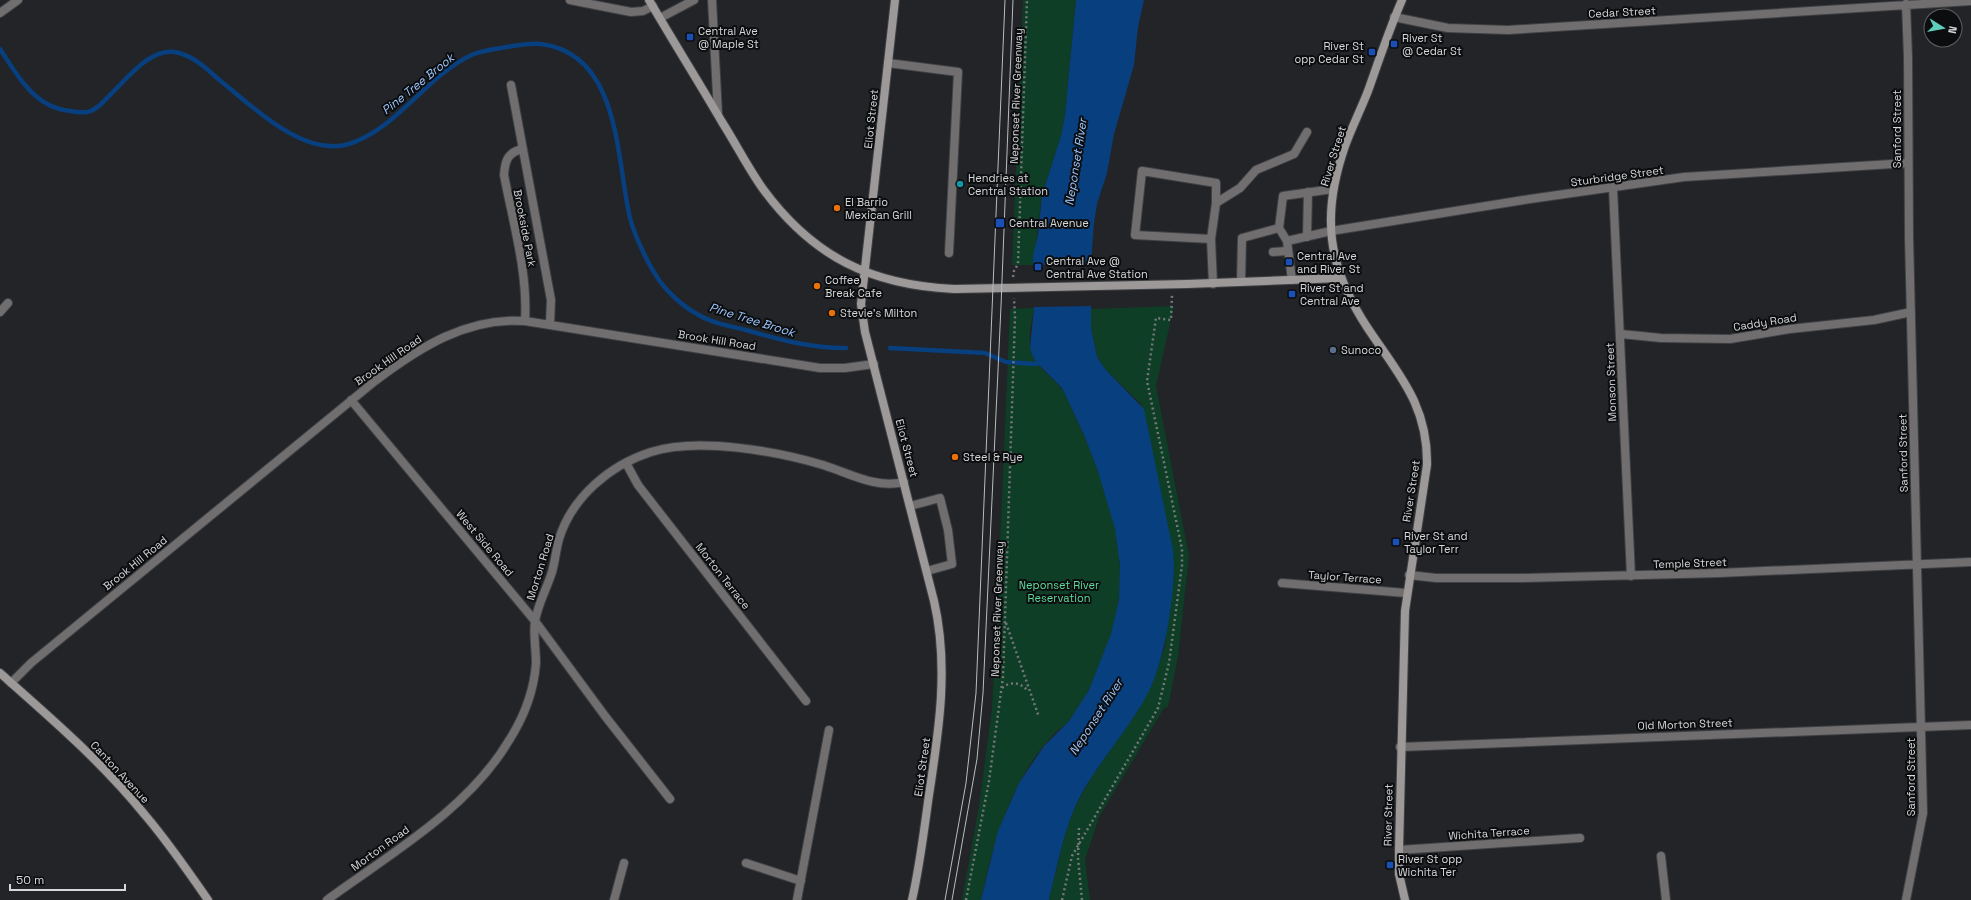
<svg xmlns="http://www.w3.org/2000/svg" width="1971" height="900" font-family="'Space Grotesk',sans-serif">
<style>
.green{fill:#0f3e26}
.water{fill:#073f7f}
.pier{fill:#222428}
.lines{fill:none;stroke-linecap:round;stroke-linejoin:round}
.stream{stroke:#073f7f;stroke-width:4.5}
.lane-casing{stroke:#3f4144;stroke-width:10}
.street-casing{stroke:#3f4144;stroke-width:10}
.secondary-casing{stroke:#3f4144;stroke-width:10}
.path{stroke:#75777a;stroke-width:2.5;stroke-dasharray:2 3;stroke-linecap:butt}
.lane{stroke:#716e6f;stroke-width:8}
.street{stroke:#716e6f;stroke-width:8}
.secondary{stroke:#9d9999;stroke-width:8}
.tram{stroke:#bbbcbe;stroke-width:1}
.transit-dot{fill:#1a4fb4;stroke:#0c0d0f;stroke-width:1.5}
.culture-dot{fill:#0f9aa8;stroke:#0c0d0f;stroke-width:1.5}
.food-dot{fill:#e8710a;stroke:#0c0d0f;stroke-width:1.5}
.service-dot{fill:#5c6f8a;stroke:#0c0d0f;stroke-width:1.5}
.labels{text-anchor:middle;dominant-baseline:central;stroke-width:4;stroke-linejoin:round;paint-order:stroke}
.street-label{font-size:11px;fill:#d7d8da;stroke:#0c0d0f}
.poi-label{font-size:11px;fill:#d7d8da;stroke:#0c0d0f;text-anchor:start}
.park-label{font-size:11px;fill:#5ddd99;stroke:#0c0d0f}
.water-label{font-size:12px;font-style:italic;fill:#9dc7fe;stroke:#0c0d0f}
</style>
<rect width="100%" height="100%" fill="#222428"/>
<path class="green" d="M 1023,0 L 1076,0 L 1065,115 L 1061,136 L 1042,195 L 1033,265 L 1012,265 Z
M 1174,306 L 1156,386 L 1189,556 L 1178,656 L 1168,707 L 1164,708 L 1099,817 L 1085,860 L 1090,900 L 1049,900 L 1066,830 L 1076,805 L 1092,776 L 1126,728 L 1152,684 L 1165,646 L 1173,550 L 1141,404 L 1105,369 L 1097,357 L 1091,328 L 1090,309 Z
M 1034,308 C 1031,325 1025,346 1036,362 C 1045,374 1059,382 1066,396 C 1093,454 1122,518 1120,583 C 1119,626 1097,685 1070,719 C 1067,724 1062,727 1058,730 C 1047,741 1038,752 1029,766 C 1004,806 991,853 981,900 L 962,900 L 979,806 L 992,709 L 997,618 L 1010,309 Z"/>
<path class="water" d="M 1076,0 L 1144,0 L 1138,27 L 1134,65 L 1114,134 L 1107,173 L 1097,204 L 1094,223 L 1091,263 L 1091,328 L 1097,357 L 1105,369 L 1144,409 L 1173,550 C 1177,587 1165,662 1147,695 C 1128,730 1101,759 1082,793 C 1064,826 1058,864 1049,900 L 981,900 L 998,831 L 1019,783 L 1044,746 L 1069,721 L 1089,690 L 1111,634 L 1119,600 L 1120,565 L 1115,529 L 1098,471 L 1084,435 L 1066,396 L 1061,387 L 1036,362 L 1032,355 L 1030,348 L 1034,308 L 1033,255 L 1038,235 L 1042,195 L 1061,136 L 1065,115 Z"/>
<path class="pier" d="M 1093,264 L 1092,306 L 1032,307 L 1031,265 Z"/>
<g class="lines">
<path class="stream" d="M 0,49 C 8,61 16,75 26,86 C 36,98 49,107 64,110 C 71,111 80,113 87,112 C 96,111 103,102 109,96 C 127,79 151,45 179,53 C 194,57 206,68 217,78 C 251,105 303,158 349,144 C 399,128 427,74 474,54 C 484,50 496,49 507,47 C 518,45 530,43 541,44 C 621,54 616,159 630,218 C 635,237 648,264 659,280 C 668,293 684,307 697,314 C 712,323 729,326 746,330 C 781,340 810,348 846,348
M 890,348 L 985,353 L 1006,362 L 1035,364 L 1042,362"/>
<g class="lane-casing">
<path id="lane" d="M 888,63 L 958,72 L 949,253
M 1331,231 L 1287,241 L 1279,228 L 1283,196 L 1333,189
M 1307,237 L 1308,192
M 1211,239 L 1135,235 L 1142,171 L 1216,183 L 1216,203
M 1287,241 L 1292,280
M 1273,252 L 1287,251
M 1241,282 L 1242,238 L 1279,228
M 1213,284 L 1211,239 L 1216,203 L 1240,188 L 1256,170 L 1294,154 L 1307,132
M 0,312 L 8,303
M 910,506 L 940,498 L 948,530 L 952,564 L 927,571
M 746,863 L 801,881
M 614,900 L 624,863
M 797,900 L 829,730"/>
</g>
<g class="street-casing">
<path id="street" d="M 570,0 L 631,12 L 643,11 L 653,6
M 712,0 L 718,114
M 0,13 L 18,0
M 1394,17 L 1448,28 L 1508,30 L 1971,1
M 660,18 L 694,0
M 511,85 L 551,300 L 550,324
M 523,149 C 508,152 505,160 504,175 C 513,222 528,273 525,321
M 1613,188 L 1631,576
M 1331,231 L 1530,199 L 1684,177 L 1908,163
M 1621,334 L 1661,338 L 1730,339 L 1790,329 L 1874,320 L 1911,312
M 351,400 L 535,621 L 605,716 L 670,799
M 626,463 L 638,485 L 806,701
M 1409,575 L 1436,578 L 1522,578 L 1719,573 L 1971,562
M 1282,583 L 1406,593
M 11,683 L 31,663 L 375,381 C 420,347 467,317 525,321 L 820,368 L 845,368 L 874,364
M 1400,747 L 1971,725
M 1399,850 L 1580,838
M 1661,856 L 1666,900
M 327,900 C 390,854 467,810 508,742 C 523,719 534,691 536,663 C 536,649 533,634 535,621 C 538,604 547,588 552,572 C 555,562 556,550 559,539 C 572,497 610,465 651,452 C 698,437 776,451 823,465 C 849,473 876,489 904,482
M 1906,900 L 1923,813 L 1909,237 L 1908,57 L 1906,4"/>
</g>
<g class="secondary-casing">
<path id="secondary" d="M 649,0 C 673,41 698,81 722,122 C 736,144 748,168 763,189 C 813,257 871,285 954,289 L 1187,284 L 1340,278
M 895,0 L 861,304 L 865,332 L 934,601 C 949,666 939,730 929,795 C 924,830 920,865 912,900
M 1402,0 C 1389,30 1379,60 1368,91 C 1361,109 1352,127 1345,146 C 1321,215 1327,266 1367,327 C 1398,374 1428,404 1427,465 L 1405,611 L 1399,850 L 1399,874 L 1405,900
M 0,673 C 51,718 102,762 145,815 C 168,842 188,871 208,900"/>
</g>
<path class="path" d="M 1013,277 L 1014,271 L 1018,264 L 1027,0
M 1006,623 L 1039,717
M 1002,688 C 1010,681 1021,682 1028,691
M 1079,828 L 1078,858 L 1082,900
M 966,900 L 989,781 L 1003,677 L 1015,317 L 1014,298
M 1062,900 L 1072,856 L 1158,708 L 1169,663 L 1182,565 L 1182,549 L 1147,381 L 1156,318 L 1171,320 L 1172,295"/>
<use href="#lane" class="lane"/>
<use href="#street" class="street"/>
<use href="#secondary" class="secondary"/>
<path class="tram" d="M 945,900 L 966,783 L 976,693 L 1005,0
M 952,900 L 977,759 L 983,693 L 1001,306 L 1013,0"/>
</g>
<g class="transit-dot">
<rect x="686" y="33" width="8" height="8" rx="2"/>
<rect x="1390" y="40" width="8" height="8" rx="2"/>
<rect x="1368" y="48" width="8" height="8" rx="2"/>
<rect x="995" y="218" width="10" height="10" rx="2"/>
<rect x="1285" y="258" width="8" height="8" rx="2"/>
<rect x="1034" y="263" width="8" height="8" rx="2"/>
<rect x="1288" y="290" width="8" height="8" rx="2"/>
<rect x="1392" y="538" width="8" height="8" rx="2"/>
<rect x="1386" y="861" width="8" height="8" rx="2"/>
</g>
<circle class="culture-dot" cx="960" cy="184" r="4"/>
<g class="food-dot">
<circle cx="837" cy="208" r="4"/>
<circle cx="817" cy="286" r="4"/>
<circle cx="832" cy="313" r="4"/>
<circle cx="955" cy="457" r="4"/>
</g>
<circle class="service-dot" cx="1333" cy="350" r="4"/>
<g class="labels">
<g class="street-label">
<text transform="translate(1622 12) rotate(-3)">Cedar Street</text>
<text transform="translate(1016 96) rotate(-88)">Neponset River Greenway</text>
<text transform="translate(871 119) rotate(-84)">Eliot Street</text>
<text transform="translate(1897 129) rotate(-90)">Sanford Street</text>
<text transform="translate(1333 156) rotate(-73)">River Street</text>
<text transform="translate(1617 176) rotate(-8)">Sturbridge Street</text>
<text transform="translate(525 228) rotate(79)">Brookside Park</text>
<text transform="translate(1765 322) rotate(-9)">Caddy Road</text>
<text transform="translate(717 340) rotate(9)">Brook Hill Road</text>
<text transform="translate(388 360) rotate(-35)">Brook Hill Road</text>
<text transform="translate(1611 382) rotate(-92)">Monson Street</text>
<text transform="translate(907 448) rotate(75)">Eliot Street</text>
<text transform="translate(1903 453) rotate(-91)">Sanford Street</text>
<text transform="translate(1411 491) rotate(-81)">River Street</text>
<text transform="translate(485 543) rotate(50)">West Side Road</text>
<text transform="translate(135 563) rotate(-39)">Brook Hill Road</text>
<text transform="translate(1690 563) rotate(-2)">Temple Street</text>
<text transform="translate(540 567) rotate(-73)">Morton Road</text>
<text transform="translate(723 576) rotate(52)">Morton Terrace</text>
<text transform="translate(1345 577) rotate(4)">Taylor Terrace</text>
<text transform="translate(997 609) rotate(-88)">Neponset River Greenway</text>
<text transform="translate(1685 724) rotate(-2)">Old Morton Street</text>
<text transform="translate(922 767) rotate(-82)">Eliot Street</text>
<text transform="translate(120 772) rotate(47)">Canton Avenue</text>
<text transform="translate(1911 777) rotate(-90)">Sanford Street</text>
<text transform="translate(1388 815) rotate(-89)">River Street</text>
<text transform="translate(1489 833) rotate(-4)">Wichita Terrace</text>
<text transform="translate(380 848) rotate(-36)">Morton Road</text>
</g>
<g class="poi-label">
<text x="698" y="31">Central Ave<tspan x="698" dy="13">@ Maple St</tspan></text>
<text x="1402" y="38">River St<tspan x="1402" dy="13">@ Cedar St</tspan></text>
<text x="1364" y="46" text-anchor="end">River St<tspan x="1364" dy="13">opp Cedar St</tspan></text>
<text x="968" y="178">Hendries at<tspan x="968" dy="13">Central Station</tspan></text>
<text x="845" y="202">El Barrio<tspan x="845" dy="13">Mexican Grill</tspan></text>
<text x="1009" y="223">Central Avenue</text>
<text x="1297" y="256">Central Ave<tspan x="1297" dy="13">and River St</tspan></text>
<text x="1046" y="261">Central Ave @<tspan x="1046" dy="13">Central Ave Station</tspan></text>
<text x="825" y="280">Coffee<tspan x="825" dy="13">Break Cafe</tspan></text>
<text x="1300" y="288">River St and<tspan x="1300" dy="13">Central Ave</tspan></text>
<text x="840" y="313">Stevie's Milton</text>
<text x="1341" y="350">Sunoco</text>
<text x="963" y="457">Steel &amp; Rye</text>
<text x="1404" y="536">River St and<tspan x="1404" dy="13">Taylor Terr</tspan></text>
<text x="1398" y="859">River St opp<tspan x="1398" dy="13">Wichita Ter</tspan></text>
</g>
<g class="park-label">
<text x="1059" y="585">Neponset River<tspan x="1059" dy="13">Reservation</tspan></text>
</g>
<g class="water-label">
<text transform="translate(418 84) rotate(-39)">Pine Tree Brook</text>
<text transform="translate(1076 162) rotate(-81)">Neponset River</text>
<text transform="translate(752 320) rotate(17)">Pine Tree Brook</text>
<text transform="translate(1096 717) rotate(-57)">Neponset River</text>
</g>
</g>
<g transform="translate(1943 28) rotate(101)"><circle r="19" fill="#0c0d0f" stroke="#5d5e60"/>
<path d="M0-3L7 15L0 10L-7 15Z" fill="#5eceb8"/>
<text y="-6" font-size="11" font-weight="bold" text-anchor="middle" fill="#d7d8da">N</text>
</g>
<path d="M10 884v6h115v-6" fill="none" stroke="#d7d8da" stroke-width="2"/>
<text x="16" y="884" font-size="12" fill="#d7d8da" stroke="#0c0d0f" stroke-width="3" paint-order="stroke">50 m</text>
</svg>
